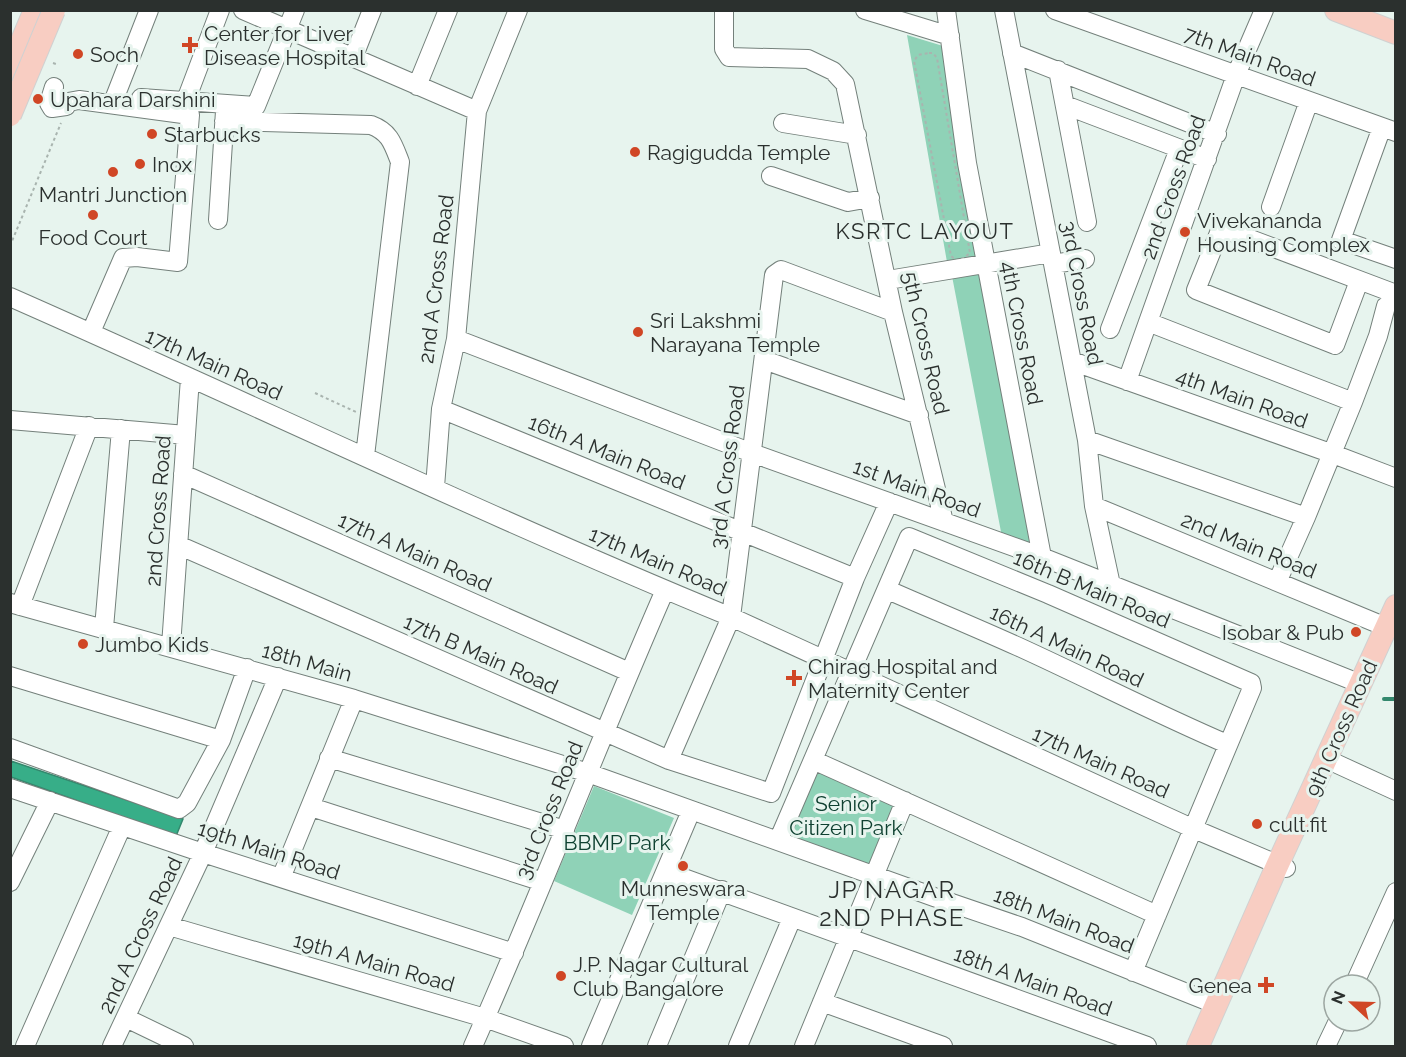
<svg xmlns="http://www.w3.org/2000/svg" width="1406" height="1057" font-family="Raleway,sans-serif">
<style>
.green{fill:#8fd2b7}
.water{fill:#37ae88;stroke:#33886d;stroke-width:1.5}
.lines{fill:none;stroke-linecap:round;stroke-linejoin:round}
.stream{stroke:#33886d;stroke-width:4}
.minor-casing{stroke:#74807b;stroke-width:20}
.major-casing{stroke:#d0d1d1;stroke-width:24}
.path{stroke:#a9b4af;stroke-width:2;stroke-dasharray:3 3;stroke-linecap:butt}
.minor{stroke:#fff;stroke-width:18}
.major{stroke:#f8cdc2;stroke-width:22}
.rail{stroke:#737b77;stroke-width:4;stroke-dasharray:12 6;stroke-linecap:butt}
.major-bridge-casing{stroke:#d0d1d1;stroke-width:24;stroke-linecap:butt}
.major-bridge{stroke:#f8cdc2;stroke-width:22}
.poi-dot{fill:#d04625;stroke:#e7f4ee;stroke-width:2}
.labels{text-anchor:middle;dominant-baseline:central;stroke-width:6;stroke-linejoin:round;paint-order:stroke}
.poi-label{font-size:21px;fill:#2b302e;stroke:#e7f4ee;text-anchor:start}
.street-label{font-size:21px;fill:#2b302e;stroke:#e7f4ee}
.park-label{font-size:21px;fill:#0f4131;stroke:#e7f4ee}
.neighbourhood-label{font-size:22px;letter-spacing:1.5px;fill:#2b302e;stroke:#e7f4ee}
.quarter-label{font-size:24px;letter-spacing:1.5px;fill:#2b302e;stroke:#e7f4ee}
</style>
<rect width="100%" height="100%" fill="#e7f4ee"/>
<path class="green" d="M 907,35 L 943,46 L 980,258 L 947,262 Z
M 981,270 L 1031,547 L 1002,537 L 952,276 Z
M 817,763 L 903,795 L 875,868 L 790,836 Z
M 594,786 L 674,818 L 632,915 L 554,881 Z"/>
<path class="water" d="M 11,761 L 183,819 L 176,836 L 11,777 Z"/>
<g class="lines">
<path class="stream" d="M 1384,699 L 1396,699"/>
<g class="minor-casing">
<path id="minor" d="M 243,10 L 477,111
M 724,10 L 724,49 L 729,57 L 808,59 L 833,71 L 845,84 L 893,312 L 944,522
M 865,10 L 950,36
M 946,10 L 967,163 L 1042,557
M 1004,10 L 1087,440 L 1094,506 L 1111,585
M 1055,10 L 1396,132
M 1012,53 L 1217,134
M 353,58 L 372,10
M 1058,70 L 1087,222
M 417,86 L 448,10
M 54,87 L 49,103 L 52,108 L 66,106 L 68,102 L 79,100 L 190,115 L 178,262 L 137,257 L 123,258 L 91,332
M 115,97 L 149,10
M 141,98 L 256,106 L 295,10
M 186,100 L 220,10
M 1065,105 L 1207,159
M 224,121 L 371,125 C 390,132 393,144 400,162 L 365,456
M 783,123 L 857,135
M 1382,127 L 1341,240 L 1396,259
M 771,176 L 848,202 L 870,198
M 1271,207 L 1309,101
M 218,220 L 225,111
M 1053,264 L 1085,259
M 888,280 L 1051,253
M 1359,281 L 1335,345 L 1196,290 L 1221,228 L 1396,294
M 10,297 C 251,403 488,517 731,617 L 1194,829 L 1286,868
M 1148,322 L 1353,402 L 1306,517 L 1278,580
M 1110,329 L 1179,149
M 456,339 L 752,453 L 1042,557 L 1361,684
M 764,360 L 919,415
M 1072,361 L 1333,454 L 1396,478
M 1127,381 L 1236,75 L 1264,10
M 1353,402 L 1378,336 L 1386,306
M 441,409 L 855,578
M 10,420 L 186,435
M 1087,440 L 1306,517
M 183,474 L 629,672
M 435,487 L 441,409 L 456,339 L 477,111 L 518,10
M 1094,506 L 1386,627
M 178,545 L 669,760 L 771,793 L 855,578 L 889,502
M 888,590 C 931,609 975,627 1019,647 C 1089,679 1157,714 1227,744
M 10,603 L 354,699 L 588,773 L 934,897 L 1022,927 L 1217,1005
M 20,606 L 89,426
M 104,628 L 121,429
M 171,646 L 190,378
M 10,676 L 221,740
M 10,748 L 179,809 L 187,803 L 221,740 L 247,668
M 329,758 L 565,830
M 669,760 L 731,617 L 774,275 L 781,270 L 893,312
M 813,760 L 1157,915
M 1335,763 L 1396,791
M 10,788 L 203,853 L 514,953
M 311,807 L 543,882
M 778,841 L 909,537 L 1048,594 L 1251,683 L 1252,688 L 1133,972
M 667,872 L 1147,1046
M 281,878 L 354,699
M 10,882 L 50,801
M 169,926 L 485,1018 L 564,1046
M 1354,985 L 1396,892
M 822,1002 L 943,1046
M 126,1018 L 184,1046
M 25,1046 L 122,826
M 112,1046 L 203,853 L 278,677
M 473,1046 C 540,895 599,741 665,590
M 591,1046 L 691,811
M 657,1046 L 722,890
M 738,1046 L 792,918
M 804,1046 L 905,801
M 1326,1046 L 1338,1021"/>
</g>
<g class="major-casing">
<path id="major" d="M 1336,10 L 1396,33
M 10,69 L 35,10
M 1198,1046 L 1277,866 L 1396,606"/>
</g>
<path class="path" d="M 929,53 L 933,53 L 937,58 L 970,253 L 961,260 L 957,261 L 951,256 L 914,61 L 918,55 Z
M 53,63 L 56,64
M 10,246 L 61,123
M 315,393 L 356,412"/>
<use href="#minor" class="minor"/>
<use href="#major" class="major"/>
<path class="rail" d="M 10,109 L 52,10"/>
<g class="major-bridge-casing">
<path id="major-bridge" d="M 10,115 L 54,10"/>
</g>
<use href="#major-bridge" class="major-bridge"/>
</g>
<g class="poi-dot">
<path d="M187 36h6v6h6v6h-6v6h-6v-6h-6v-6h6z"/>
<circle cx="78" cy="54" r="6"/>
<circle cx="38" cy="99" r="6"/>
<circle cx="152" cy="134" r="6"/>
<circle cx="635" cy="152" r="6"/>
<circle cx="140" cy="164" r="6"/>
<circle cx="113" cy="172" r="6"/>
<circle cx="93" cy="215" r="6"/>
<circle cx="1185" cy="232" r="6"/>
<circle cx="638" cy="332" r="6"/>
<circle cx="1356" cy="632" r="6"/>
<circle cx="83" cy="644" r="6"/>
<path d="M791 669h6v6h6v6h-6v6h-6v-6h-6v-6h6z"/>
<circle cx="1257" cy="824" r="6"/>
<circle cx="683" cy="866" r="6"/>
<circle cx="561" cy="976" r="6"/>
<path d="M1263 976h6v6h6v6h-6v6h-6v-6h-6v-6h6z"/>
</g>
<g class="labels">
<g class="poi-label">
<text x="204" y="33">Center for Liver<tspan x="204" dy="24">Disease Hospital</tspan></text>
<text x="90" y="54">Soch</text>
<text x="50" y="99">Upahara Darshini</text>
<text x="164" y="134">Starbucks</text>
<text x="647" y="152">Ragigudda Temple</text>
<text x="152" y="164">Inox</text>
<text x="113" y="194" text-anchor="middle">Mantri Junction</text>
<text x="1197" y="220">Vivekananda<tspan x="1197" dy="24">Housing Complex</tspan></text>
<text x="93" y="237" text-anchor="middle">Food Court</text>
<text x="650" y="320">Sri Lakshmi<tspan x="650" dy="24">Narayana Temple</tspan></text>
<text x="1344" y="632" text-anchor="end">Isobar &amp; Pub</text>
<text x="95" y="644">Jumbo Kids</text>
<text x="808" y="666">Chirag Hospital and<tspan x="808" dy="24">Maternity Center</tspan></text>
<text x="1269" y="824">cult.fit</text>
<text x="683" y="888" text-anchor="middle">Munneswara<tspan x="683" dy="24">Temple</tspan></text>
<text x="573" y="964">J.P. Nagar Cultural<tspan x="573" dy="24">Club Bangalore</tspan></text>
<text x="1252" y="985" text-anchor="end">Genea</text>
</g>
<g class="street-label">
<text transform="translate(1250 56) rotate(20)">7th Main Road</text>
<text transform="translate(1173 187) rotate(-70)">2nd Cross Road</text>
<text transform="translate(436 279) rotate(-83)">2nd A Cross Road</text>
<text transform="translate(1082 293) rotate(79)">3rd Cross Road</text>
<text transform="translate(1022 333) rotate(79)">4th Cross Road</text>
<text transform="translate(926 343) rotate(77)">5th Cross Road</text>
<text transform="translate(214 364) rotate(24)">17th Main Road</text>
<text transform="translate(1242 398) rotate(20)">4th Main Road</text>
<text transform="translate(607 452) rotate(22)">16th A Main Road</text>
<text transform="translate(727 467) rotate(-83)">3rd A Cross Road</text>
<text transform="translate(917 488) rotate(20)">1st Main Road</text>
<text transform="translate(158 511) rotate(-86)">2nd Cross Road</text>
<text transform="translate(1249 545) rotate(22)">2nd Main Road</text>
<text transform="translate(415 552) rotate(24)">17th A Main Road</text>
<text transform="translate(658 561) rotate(23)">17th Main Road</text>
<text transform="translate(1092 589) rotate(23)">16th B Main Road</text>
<text transform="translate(1067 646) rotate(25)">16th A Main Road</text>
<text transform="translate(481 654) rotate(24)">17th B Main Road</text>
<text transform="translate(307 662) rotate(16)">18th Main</text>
<text transform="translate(1341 728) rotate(-66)">9th Cross Road</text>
<text transform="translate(1101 762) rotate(24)">17th Main Road</text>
<text transform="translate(549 810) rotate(-68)">3rd Cross Road</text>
<text transform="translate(269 850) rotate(18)">19th Main Road</text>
<text transform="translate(1064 920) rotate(21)">18th Main Road</text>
<text transform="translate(140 935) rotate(-65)">2nd A Cross Road</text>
<text transform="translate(374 962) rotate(16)">19th A Main Road</text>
<text transform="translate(1033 981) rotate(20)">18th A Main Road</text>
</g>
<g class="park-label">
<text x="846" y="803">Senior<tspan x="846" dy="24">Citizen Park</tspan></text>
<text x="617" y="842">BBMP Park</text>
</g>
<g class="neighbourhood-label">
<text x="925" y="231">KSRTC LAYOUT</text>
</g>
<g class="quarter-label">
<text x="892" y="889">JP NAGAR<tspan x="892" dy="28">2ND PHASE</tspan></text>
</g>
</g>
<rect width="1406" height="1057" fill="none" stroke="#2b302e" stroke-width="24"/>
<g transform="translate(1352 1003) rotate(292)"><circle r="28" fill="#e7f4ee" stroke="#9ca6a1" stroke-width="1.5"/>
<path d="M0-4.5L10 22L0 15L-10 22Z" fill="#d04625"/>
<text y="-9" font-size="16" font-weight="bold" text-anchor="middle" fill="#2b302e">N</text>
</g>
</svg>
